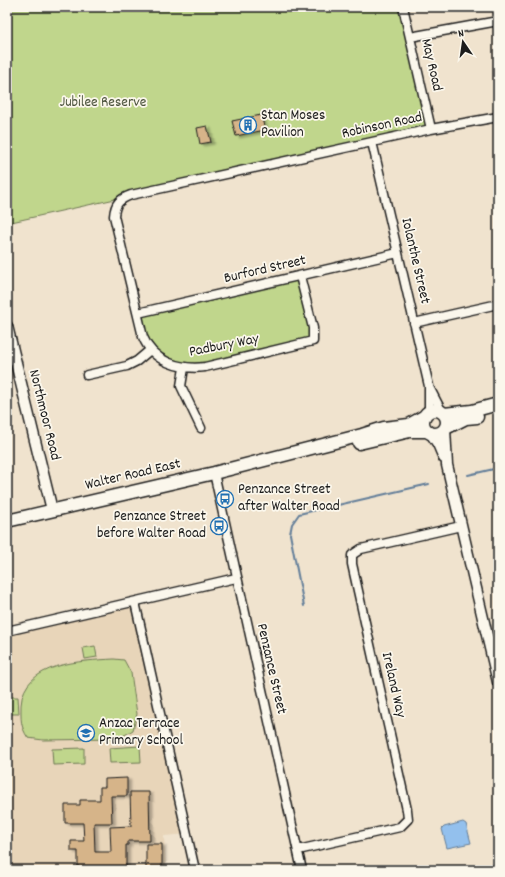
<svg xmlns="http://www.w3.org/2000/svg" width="505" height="877" font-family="Dekko,sans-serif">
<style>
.built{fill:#e8d5b9}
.green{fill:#c0d68c;stroke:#6e7954}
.water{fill:#93c0ed;stroke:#637e99}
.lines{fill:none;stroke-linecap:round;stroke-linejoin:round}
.stream{stroke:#637e99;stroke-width:2}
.building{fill:#d6b489;stroke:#1c1c1c;filter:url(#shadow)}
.minor-casing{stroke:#1c1c1c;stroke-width:11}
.tertiary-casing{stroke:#1c1c1c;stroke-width:13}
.primary-casing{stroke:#1c1c1c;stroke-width:15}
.minor{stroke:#fbf7ec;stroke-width:8}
.tertiary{stroke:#fbf7ec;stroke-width:10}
.primary{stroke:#fbf7ec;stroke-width:12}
.labels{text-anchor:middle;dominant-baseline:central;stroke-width:3.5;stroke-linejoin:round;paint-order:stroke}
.street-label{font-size:15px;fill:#1c1c1c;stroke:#fbf7ec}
.park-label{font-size:15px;fill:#4d543e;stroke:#fbf7ec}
.poi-label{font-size:15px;fill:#1c1c1c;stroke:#fbf7ec;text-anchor:start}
</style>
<defs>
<filter id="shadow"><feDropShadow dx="3.5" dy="2" stdDeviation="1" flood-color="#0004"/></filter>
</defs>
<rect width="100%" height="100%" fill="#f0e3ce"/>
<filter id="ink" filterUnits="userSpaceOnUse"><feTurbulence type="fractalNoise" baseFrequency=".025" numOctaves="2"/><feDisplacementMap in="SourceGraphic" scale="8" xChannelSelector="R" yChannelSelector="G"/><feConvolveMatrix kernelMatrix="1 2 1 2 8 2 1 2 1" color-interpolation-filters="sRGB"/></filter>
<g filter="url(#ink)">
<path class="built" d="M 135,602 L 188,834 L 164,836 L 166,870 L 7,870 L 7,631 Z"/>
<path class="green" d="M 7,7 L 403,7 L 431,129 L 7,223 Z
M 300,276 L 313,341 L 191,369 L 150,350 L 138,313 Z
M 95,646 L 97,657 L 85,659 L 83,648 Z
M 114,659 L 124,660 L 131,673 L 137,714 L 133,730 L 118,739 L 43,740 L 28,738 C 20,726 21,719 21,705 C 24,662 81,661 114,659 Z
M 9,697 L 18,697 L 19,714 L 10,714 Z
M 140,746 L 141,762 L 110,763 L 109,748 Z
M 84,748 L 84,764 L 53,765 L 52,749 Z"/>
<path class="water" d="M 463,822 L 466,824 L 471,843 L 447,848 L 442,829 L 444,827 Z"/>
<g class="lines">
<path class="stream" d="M 468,475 L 498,468
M 304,606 L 290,534 L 292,524 L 299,514 L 429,484"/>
</g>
<path class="building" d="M 261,115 L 265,130 L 236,136 L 232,121 Z
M 207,126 L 211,142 L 200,144 L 197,128 Z
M 127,778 L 127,796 L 111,796 L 112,823 L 94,823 L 95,852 L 111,852 L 110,827 L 131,826 L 130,792 L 149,792 L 150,841 L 128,841 L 128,845 L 126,845 L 126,868 L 112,868 L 112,870 L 78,869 L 78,851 L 71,851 L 71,841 L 84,841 L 83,823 L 65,823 L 65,805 L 80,805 L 80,800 L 100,800 L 100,787 L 105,787 L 105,779 Z
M 146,844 L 162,844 L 162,870 L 146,870 Z"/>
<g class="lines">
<g class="minor-casing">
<path id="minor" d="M 403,7 L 431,129
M 410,37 L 498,21
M 372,142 L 429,386 L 429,412
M 300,276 L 313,328 L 313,341 L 205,367 C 180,370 153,362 143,337 L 114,216 C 115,203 120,199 131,195 L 431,129 L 498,117
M 138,313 L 398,253
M 414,323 L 498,304
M 184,368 L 181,386 L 201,428
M 87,375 L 127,366 L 137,361 L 150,350
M 429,387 L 442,412
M 214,473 L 302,870
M 135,602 L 195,870
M 7,631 L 236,578
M 298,850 L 400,827 L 408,819 L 407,810 L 352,564 L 352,555 L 361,549 L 461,526"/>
</g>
<g class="tertiary-casing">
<path id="tertiary" d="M 7,326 L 52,510
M 445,429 L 447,465 L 498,682
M 430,432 L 438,444 L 444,458"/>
</g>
<g class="primary-casing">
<path id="primary" d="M423 422a12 12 0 1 1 24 0a12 12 0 1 1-24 0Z
M 444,414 L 472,411 L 498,404
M 446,428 L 466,418 L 477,417
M 359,443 L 410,431 L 428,431
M 7,521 L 214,473 L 362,435 L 384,428 L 409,425 L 425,416"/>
</g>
<use href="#minor" class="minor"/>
<use href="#tertiary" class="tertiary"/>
<use href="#primary" class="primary"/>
</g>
</g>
<defs>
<g id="building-ring" transform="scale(0.9)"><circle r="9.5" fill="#fbf7ec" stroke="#1f6fb2" stroke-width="1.5"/><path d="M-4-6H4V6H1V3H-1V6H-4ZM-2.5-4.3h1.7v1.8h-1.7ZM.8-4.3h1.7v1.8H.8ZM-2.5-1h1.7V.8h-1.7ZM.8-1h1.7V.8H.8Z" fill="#1f6fb2"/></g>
<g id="bus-ring" transform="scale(0.9)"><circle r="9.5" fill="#fbf7ec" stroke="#1f6fb2" stroke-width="1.5"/><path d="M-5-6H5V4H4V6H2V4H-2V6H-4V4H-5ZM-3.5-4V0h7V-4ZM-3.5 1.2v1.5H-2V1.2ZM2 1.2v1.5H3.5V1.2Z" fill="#1f6fb2"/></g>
<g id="school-ring" transform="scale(0.9)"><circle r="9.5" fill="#fbf7ec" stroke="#1f6fb2" stroke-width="1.5"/><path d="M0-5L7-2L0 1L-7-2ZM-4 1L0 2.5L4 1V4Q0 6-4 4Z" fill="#1f6fb2"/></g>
</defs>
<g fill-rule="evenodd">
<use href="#building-ring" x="248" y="125"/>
<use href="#bus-ring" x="225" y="499"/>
<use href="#bus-ring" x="219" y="526"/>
<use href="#school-ring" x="86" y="733"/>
</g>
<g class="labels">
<g class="street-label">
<text transform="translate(431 65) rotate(77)">May Road</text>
<text transform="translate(382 126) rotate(-12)">Robinson Road</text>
<text transform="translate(415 261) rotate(77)">Iolanthe Street</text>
<text transform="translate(265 270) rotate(-13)">Burford Street</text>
<text transform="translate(224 346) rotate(-11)">Padbury Way</text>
<text transform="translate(44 415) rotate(76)">Northmoor Road</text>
<text transform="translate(133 475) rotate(-13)">Walter Road East</text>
<text transform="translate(271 669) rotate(77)">Penzance Street</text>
<text transform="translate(393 685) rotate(77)">Ireland Way</text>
</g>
<g class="park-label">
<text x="103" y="103">Jubilee Reserve</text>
</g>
<g class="poi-label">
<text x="261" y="116">Stan Moses<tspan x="261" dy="17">Pavilion</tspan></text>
<text x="238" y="490">Penzance Street<tspan x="238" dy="17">after Walter Road</tspan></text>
<text x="206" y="517" text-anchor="end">Penzance Street<tspan x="206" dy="17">before Walter Road</tspan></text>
<text x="99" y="724">Anzac Terrace<tspan x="99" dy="17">Primary School</tspan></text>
</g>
</g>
<rect width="505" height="877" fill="none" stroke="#fbf7ec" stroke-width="24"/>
<rect x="12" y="12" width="481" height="853" fill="none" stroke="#1c1c1c" stroke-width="1.5" filter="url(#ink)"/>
<g transform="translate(463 42) rotate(347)" stroke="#fbf7ec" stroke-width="3" paint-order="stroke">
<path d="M0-3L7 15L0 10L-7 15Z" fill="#1c1c1c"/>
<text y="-6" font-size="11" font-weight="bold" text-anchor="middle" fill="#1c1c1c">N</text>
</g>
</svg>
